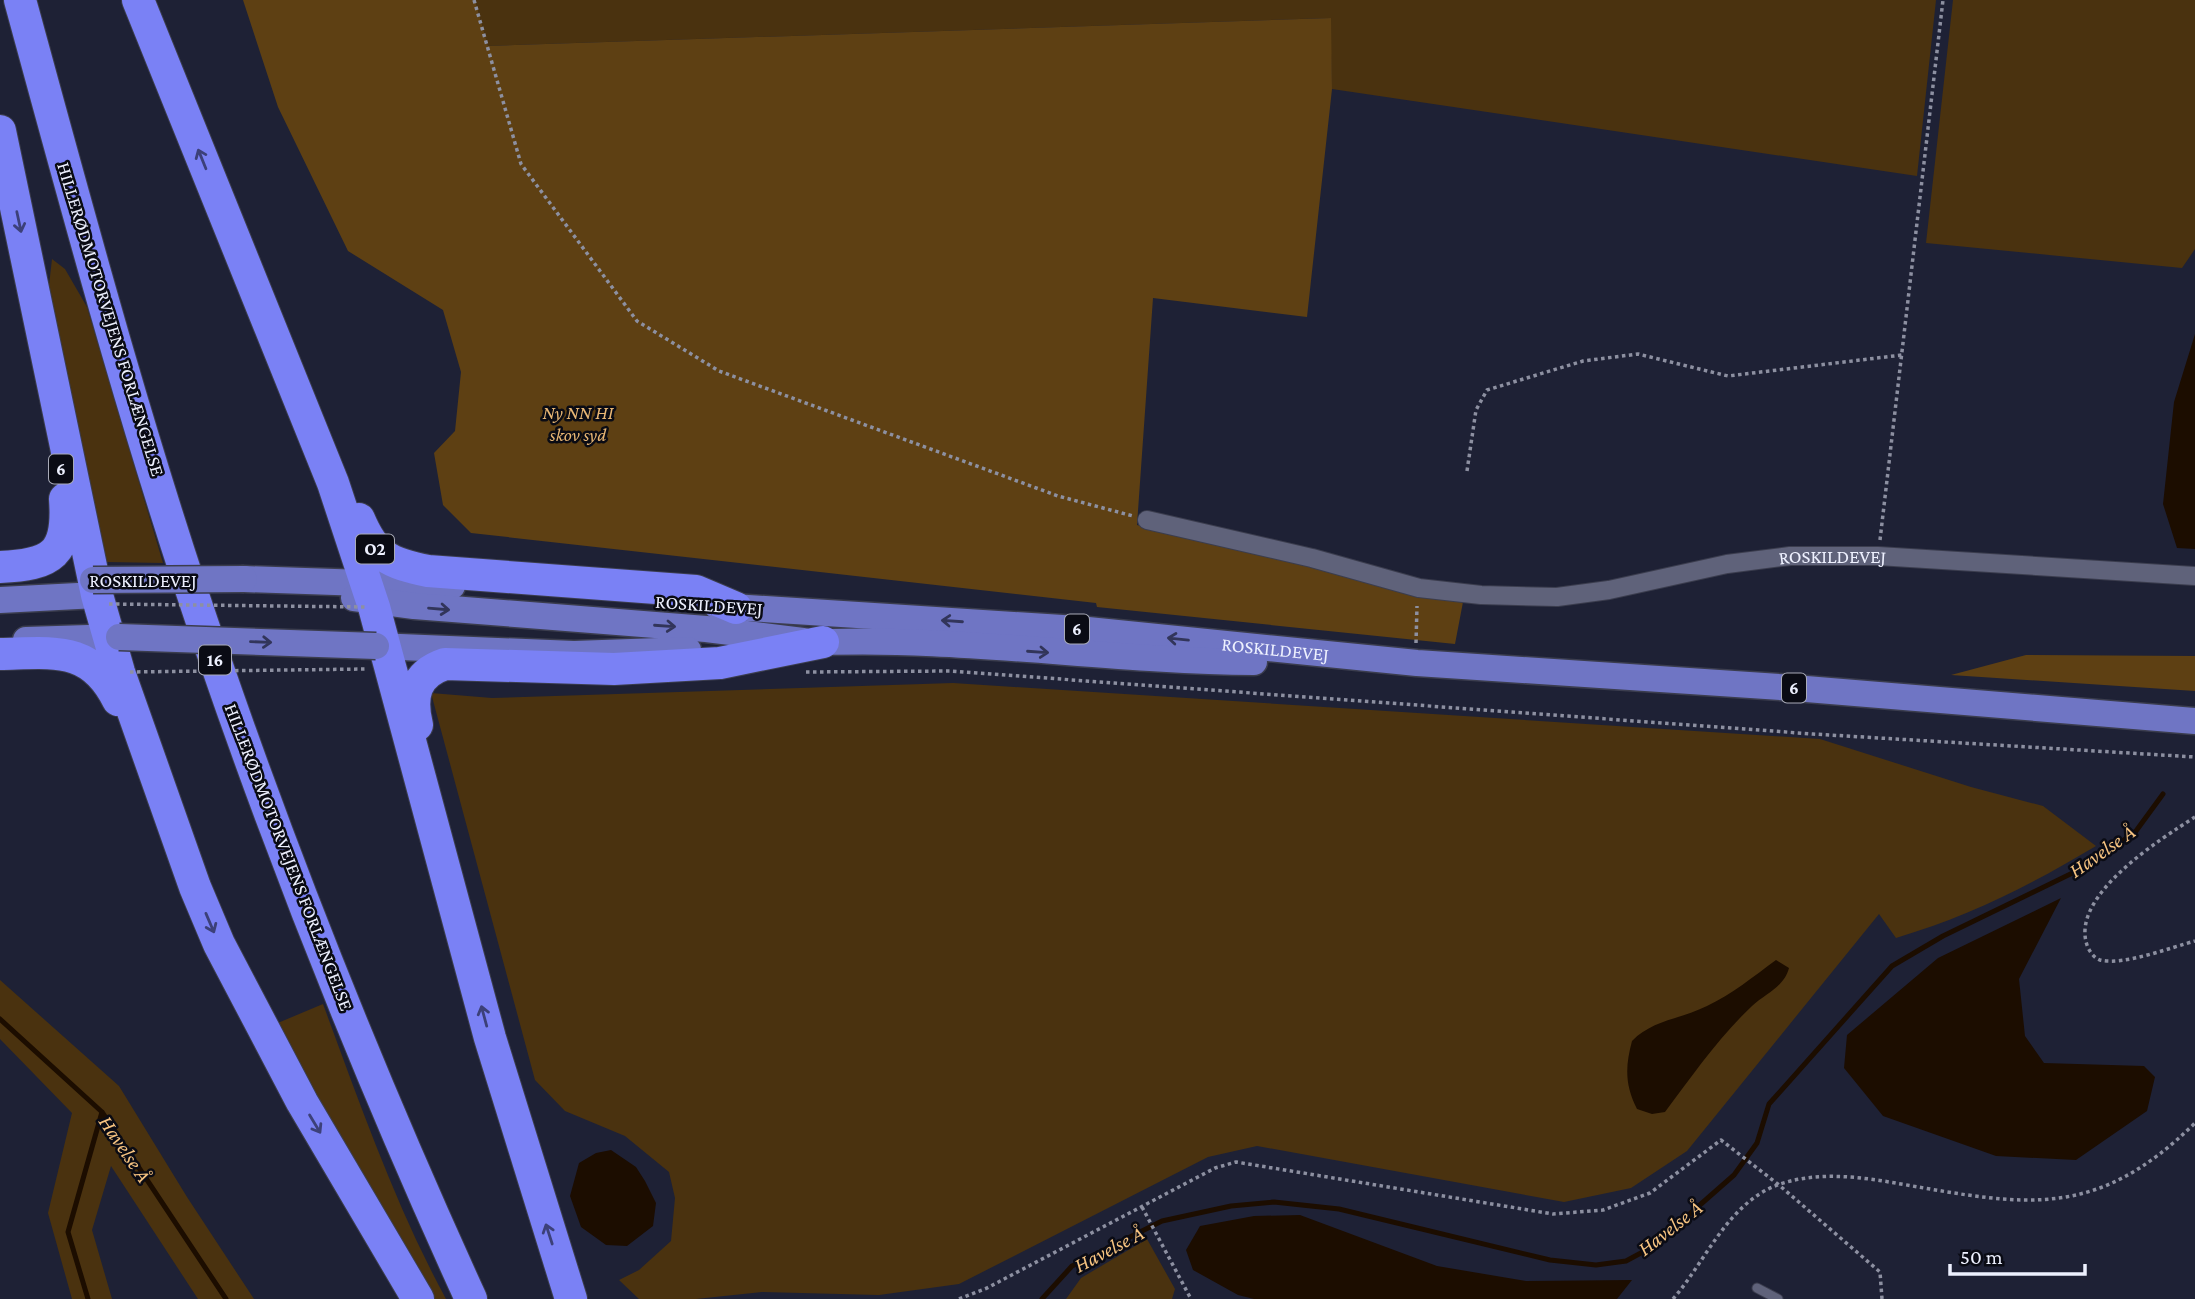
<svg xmlns="http://www.w3.org/2000/svg" width="2195" height="1299" font-family="'Crimson Pro',serif">
<style>
.green{fill:#4a320f}
.forest{fill:#5e4013}
.water{fill:#1c0d00}
.lines{fill:none;stroke-linecap:round;stroke-linejoin:round}
.stream{stroke:#1c0d00;stroke-width:5}
.lane-casing{stroke:#3b3d4e;stroke-width:11}
.street-casing{stroke:#3b3d4e;stroke-width:20}
.primary-casing{stroke:#3b3d4e;stroke-width:29}
.highway-casing{stroke:#3b3d4e;stroke-width:34}
.path{stroke:#8d90a1;stroke-width:3.5;stroke-dasharray:3.5 3.5;stroke-linecap:butt}
.lane{stroke:#5f627a;stroke-width:9}
.street{stroke:#5f627a;stroke-width:18}
.primary{stroke:#6f75c4;stroke-width:26}
.highway{stroke:#7a81f5;stroke-width:32}
.primary-bridge-casing{stroke:#3b3d4e;stroke-width:29;stroke-linecap:butt}
.path-bridge{stroke:#8d90a1;stroke-width:3.5;stroke-dasharray:3.5 3.5;stroke-linecap:butt}
.primary-bridge{stroke:#6f75c4;stroke-width:26}
.oneway{stroke:#3c4079}
.oneway2{stroke:#32355a}
.labels{text-anchor:middle;dominant-baseline:central;stroke-width:5;stroke-linejoin:round;paint-order:stroke}
.shield{fill:#0a0b14;stroke:#a9abb8;stroke-width:2}
.shield-label{font-size:18px;font-weight:bold;fill:#edf0fe}
.street-label{font-size:19px;fill:#edf0fe;stroke:#0a0b14}
.park-label{font-size:19px;font-style:italic;fill:#e9b774;stroke:#0a0b14}
.water-label{font-size:21px;font-style:italic;fill:#f6c380;stroke:#0a0b14}
</style>
<rect width="100%" height="100%" fill="#1e2135"/>
<path class="green" d="M 475,0 L 1936,0 L 1917,176 L 1332,89 L 1330,18 L 488,46 Z
M 1953,0 L 2195,0 L 2195,249 L 2182,268 L 1926,243 Z
M 52,259 L 65,269 L 87,307 L 163,563 L 106,562 L 48,294 Z
M 953,683 L 1820,739 L 1971,787 L 2043,806 L 2096,846 C 2029,886 1970,916 1896,938 L 1879,914 L 1687,1151 L 1631,1188 L 1564,1202 L 1257,1146 L 1208,1157 L 959,1284 L 879,1295 L 762,1292 L 696,1299 L 639,1299 L 619,1280 L 639,1270 L 671,1241 L 675,1198 L 669,1172 L 625,1136 L 565,1111 L 535,1080 L 431,693 L 492,698 Z
M 0,980 L 119,1086 L 187,1197 L 254,1299 L 198,1299 L 111,1166 L 92,1230 L 112,1299 L 72,1299 L 48,1213 L 72,1113 L 0,1039 Z
M 323,1004 C 360,1104 395,1205 446,1299 L 429,1299 L 273,1025 Z
M 1147,1239 L 1175,1289 L 1172,1299 L 1066,1299 L 1081,1278 Z"/>
<path class="forest" d="M 243,0 L 475,0 L 488,46 L 1331,18 L 1332,89 L 1307,317 L 1153,298 L 1137,525 L 1463,602 L 1455,644 L 1097,607 L 1096,603 L 471,533 L 443,505 L 434,453 L 455,431 L 461,372 L 443,310 L 348,251 L 278,107 Z
M 2026,655 L 2195,656 L 2195,691 L 1951,675 Z"/>
<path class="water" d="M 2195,334 L 2195,549 L 2177,548 L 2163,504 L 2174,402 Z
M 2061,898 L 2019,979 L 2025,1036 L 2044,1063 L 2144,1066 L 2155,1077 L 2147,1111 L 2076,1160 L 1996,1156 L 1883,1116 L 1844,1068 L 1847,1035 L 1938,958 Z
M 1776,960 L 1789,968 C 1784,987 1766,993 1752,1006 C 1719,1037 1692,1076 1665,1112 L 1652,1114 L 1637,1109 C 1625,1085 1625,1067 1632,1041 C 1652,1020 1681,1019 1707,1006 C 1732,994 1753,977 1776,960 Z
M 611,1150 L 636,1167 L 645,1181 L 656,1203 L 653,1226 L 627,1246 L 606,1245 L 581,1227 L 570,1196 L 579,1163 L 596,1153 Z
M 1300,1215 L 1437,1266 L 1526,1281 L 1632,1280 L 1617,1299 L 1254,1299 L 1238,1295 L 1193,1270 L 1186,1250 L 1200,1226 L 1254,1216 Z"/>
<g class="lines">
<path class="stream" d="M 0,1019 L 102,1112 L 226,1299
M 88,1299 L 68,1232 L 102,1112
M 1042,1299 L 1072,1266 L 1162,1221 L 1231,1206 L 1274,1202 L 1339,1209 L 1550,1260 L 1596,1265 L 1626,1261 L 1652,1247 L 1734,1175 L 1757,1143 L 1769,1104 L 1892,966 L 1943,936 L 2093,863 L 2136,831 L 2163,794"/>
<g class="lane-casing">
<path id="lane" d="M 1757,1288 L 1778,1299"/>
</g>
<g class="street-casing">
<g id="street">
<path id="s1" d="M 1147,520 L 1312,558 L 1419,588 L 1481,595 L 1557,597 L 1609,590 L 1727,564 L 1790,556 L 1878,556 L 2195,576"/>
</g>
</g>
<g class="primary-casing">
<g id="primary">
<path d="M 244,579 L 452,586"/>
<path d="M 354,598 L 414,606 L 706,629 L 803,641"/>
<path d="M 0,600 L 97,595"/>
<path id="s2" d="M 717,606 L 1078,629 L 1417,663 L 1794,688 L 2195,721"/>
<path d="M 26,640 L 119,637"/>
<path d="M 803,643 C 953,635 1104,661 1254,662"/>
<path d="M 376,646 L 574,654 L 688,650"/>
</g>
</g>
<g class="highway-casing">
<path id="highway" d="M 20,0 C 80,220 139,441 214,657 C 289,875 375,1089 471,1299
M 138,0 L 333,483 L 374,607 L 490,1038 L 571,1299
M 0,131 L 97,595 L 119,672 L 195,887 L 219,944 L 302,1102 L 418,1299
M 359,519 C 375,557 389,563 428,571 L 696,591 L 736,608
M 0,567 C 52,565 69,554 65,499
M 0,654 C 53,653 91,645 118,700
M 417,725 C 410,696 415,674 445,664 L 614,669 L 720,663 L 823,642"/>
</g>
<path class="path" d="M 474,0 L 521,164 L 637,321 L 719,371 L 1058,496 L 1133,516
M 1467,471 L 1476,410 L 1487,390 L 1583,361 L 1638,354 L 1728,376 L 1902,355
M 1880,540 L 1943,0
M 1416,643 L 1417,606
M 806,672 L 950,671 L 1813,734 L 2195,757
M 2195,817 C 2161,839 2070,895 2087,945 C 2089,951 2094,958 2100,960 C 2123,966 2172,947 2195,941
M 1142,1207 L 1191,1299
M 959,1299 L 987,1288 L 1215,1168 L 1236,1162 L 1553,1214 L 1603,1210 L 1650,1193 L 1721,1140 L 1779,1185 L 1880,1272 L 1882,1299
M 1673,1299 C 1706,1261 1728,1202 1780,1184 C 1820,1171 1861,1177 1901,1184 C 2027,1206 2096,1220 2195,1123"/>
<use href="#lane" class="lane"/>
<use href="#street" class="street"/>
<use href="#primary" class="primary"/>
<use href="#highway" class="highway"/>
<g class="primary-bridge-casing">
<path id="primary-bridge" d="M 93,580 L 244,579
M 119,637 L 376,646"/>
</g>
<path class="path-bridge" d="M 109,604 L 365,607
M 130,672 L 365,669"/>
<use href="#primary-bridge" class="primary-bridge"/>
</g>
<defs><path id="oneway-shaft" d="M-6 0H5M1.5-3L5.5 0L1.5 3" fill="none" stroke-width="1.6" stroke-linecap="round" stroke-linejoin="round" transform="scale(1.75)"/></defs>
<g class="oneway">
<use href="#oneway-shaft" transform="translate(202 159) rotate(-112)"/>
<use href="#oneway-shaft" transform="translate(19 222) rotate(78)"/>
<use href="#oneway-shaft" transform="translate(210 923) rotate(67)"/>
<use href="#oneway-shaft" transform="translate(484 1016) rotate(-105)"/>
<use href="#oneway-shaft" transform="translate(315 1124) rotate(59)"/>
<use href="#oneway-shaft" transform="translate(549 1234) rotate(-108)"/>
</g>
<g class="oneway2">
<use href="#oneway-shaft" transform="translate(439 609) rotate(5)"/>
<use href="#oneway-shaft" transform="translate(952 621) rotate(-176)"/>
<use href="#oneway-shaft" transform="translate(665 626) rotate(4)"/>
<use href="#oneway-shaft" transform="translate(1178 639) rotate(-174)"/>
<use href="#oneway-shaft" transform="translate(261 642) rotate(2)"/>
<use href="#oneway-shaft" transform="translate(1038 652) rotate(4)"/>
</g>
<g class="labels">
<g class="shield">
<rect x="49" y="454.5" width="24" height="29" rx="5"/>
<rect x="356" y="534.5" width="38" height="29" rx="5"/>
<rect x="1065" y="614.5" width="24" height="29" rx="5"/>
<rect x="199" y="645.5" width="32" height="29" rx="5"/>
<rect x="1782" y="673.5" width="24" height="29" rx="5"/>
</g>
<g class="shield-label">
<text x="61" y="469">6</text>
<text x="375" y="549">O2</text>
<text x="1077" y="629">6</text>
<text x="215" y="660">16</text>
<text x="1794" y="688">6</text>
</g>
<g class="street-label">
<text transform="translate(111 319) rotate(73)">HILLERØDMOTORVEJENS FORLÆNGELSE</text>
<text stroke="none"><textPath href="#s1" startOffset="698">ROSKILDEVEJ</textPath></text>
<text x="143" y="580">ROSKILDEVEJ</text>
<text transform="translate(709 605) rotate(4)">ROSKILDEVEJ</text>
<text stroke="none"><textPath href="#s2" startOffset="560">ROSKILDEVEJ</textPath></text>
<text transform="translate(289 857) rotate(69)">HILLERØDMOTORVEJENS FORLÆNGELSE</text>
</g>
<g class="park-label">
<text x="578" y="412">Ny NN HI<tspan x="578" dy="22">skov syd</tspan></text>
</g>
<g class="water-label">
<text transform="translate(2102 851) rotate(-35)">Havelse Å</text>
<text transform="translate(125 1149) rotate(56)">Havelse Å</text>
<text transform="translate(1670 1228) rotate(-38)">Havelse Å</text>
<text transform="translate(1109 1249) rotate(-28)">Havelse Å</text>
</g>
</g>
<path d="M1950 1264v10h135v-10" fill="none" stroke="#edf0fe" stroke-width="3.5"/>
<text x="1960" y="1264" font-size="21" fill="#edf0fe" stroke="#0a0b14" stroke-width="5" paint-order="stroke">50 m</text>
</svg>
